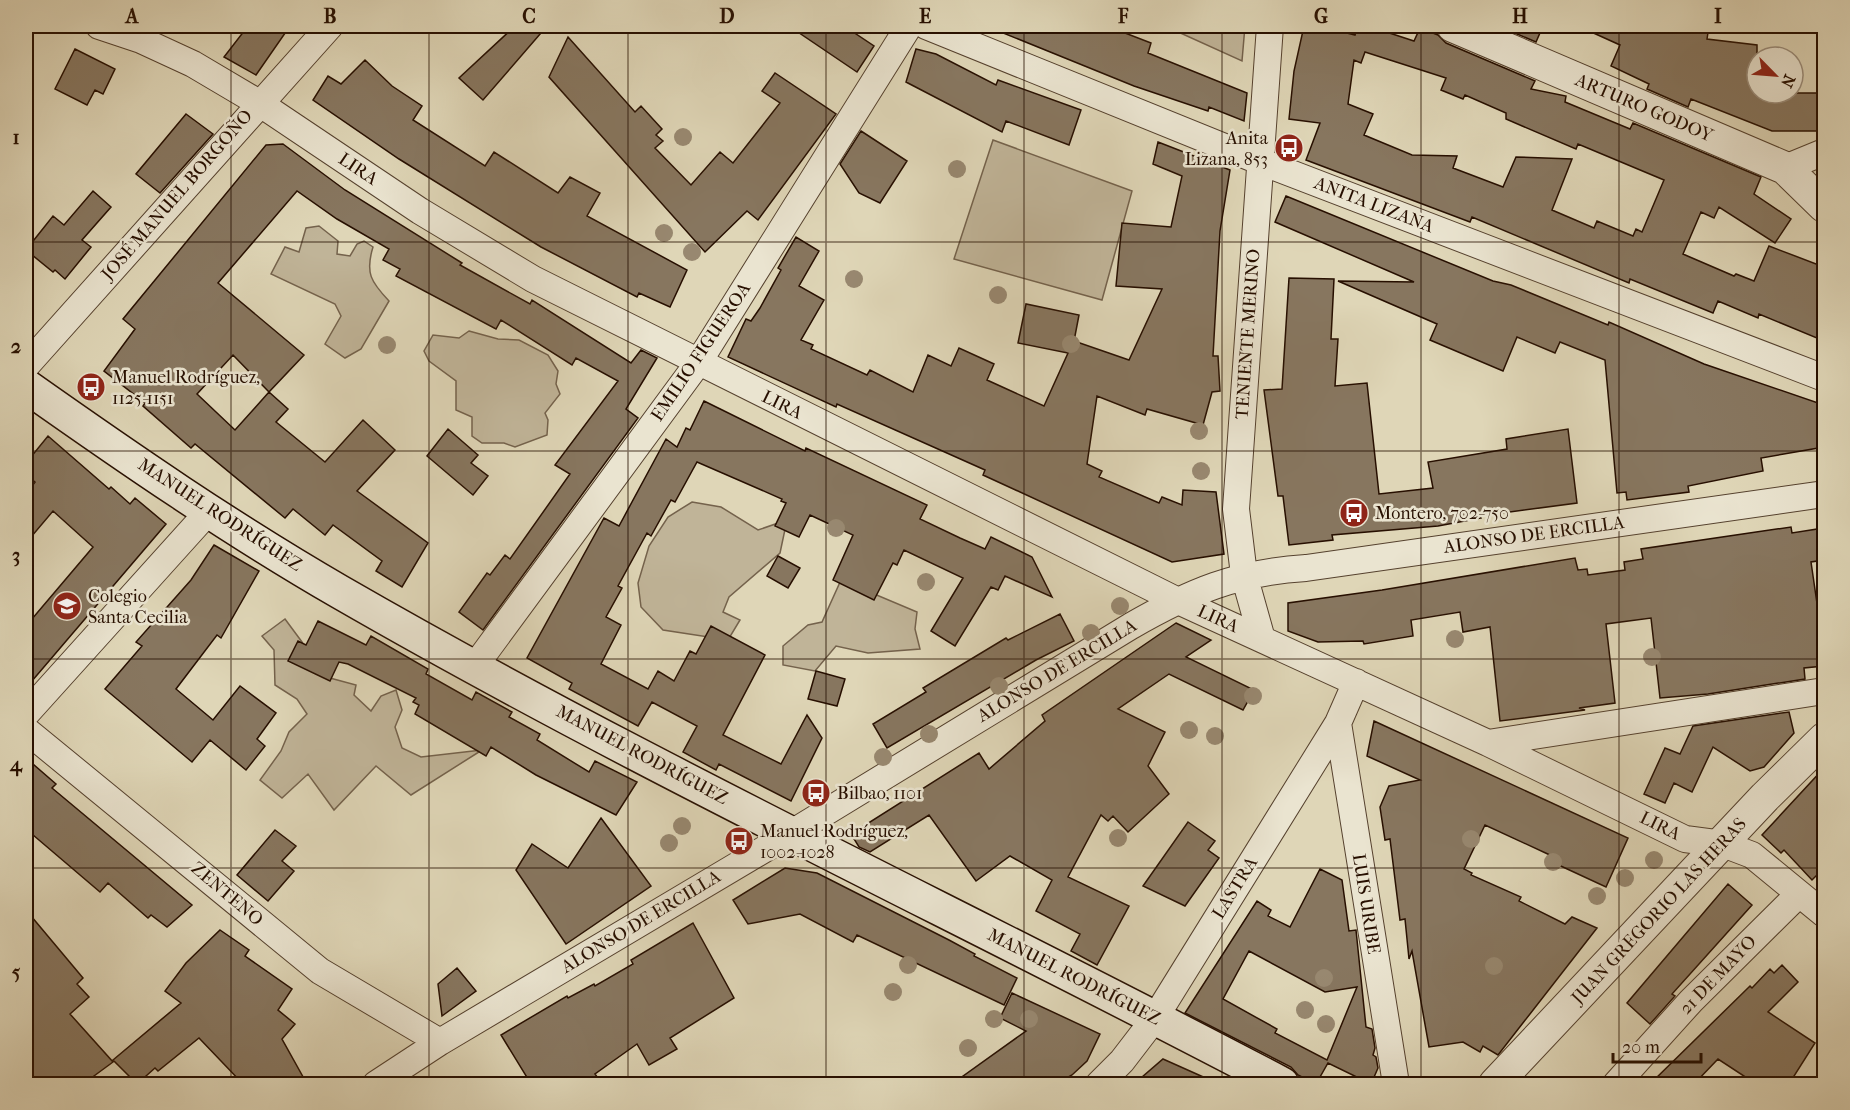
<svg xmlns="http://www.w3.org/2000/svg" width="1850" height="1110" font-family="'IM FELL French Canon',serif">
<style>
.green{fill:#c0b498;stroke:#74624c;stroke-width:1.5}
.building{fill:#87765f;stroke:#270f00;stroke-width:1.5;fill-rule:evenodd}
.lines{fill:none;stroke-linecap:round;stroke-linejoin:round}
.minor-casing{stroke:#55412e;stroke-width:28}
.tertiary-casing{stroke:#55412e;stroke-width:34}
.secondary-casing{stroke:#270f00;stroke-width:36}
.minor{stroke:#eae4d0;stroke-width:26}
.tertiary{stroke:#eae4d0;stroke-width:32}
.secondary{stroke:#eae4d0;stroke-width:33}
.tree{fill:#988870}
.grid{fill:none;stroke:#270f00;stroke-width:1.5;stroke-opacity:0.55}
.labels{text-anchor:middle;dominant-baseline:central;stroke-width:5;stroke-linejoin:round;paint-order:stroke}
.street-label{font-size:18px;fill:#270f00;stroke:#eae4d0}
.poi-label{font-size:18px;fill:#270f00;stroke:#eae4d0;text-anchor:start}
.neatline{fill:none;stroke:#270f00;stroke-width:2}
.grid-label{font-size:20px;text-anchor:middle;font-weight:bold;fill:#270f00}
</style>
<rect width="100%" height="100%" fill="#dfd6b7"/>
<filter id="stains"><feTurbulence type="fractalNoise" baseFrequency=".00333" numOctaves="4"/><feColorMatrix values="0 0 0 0 .2 0 0 0 0 .09 0 0 0 0 .02 0 0 0 .5 -.17"/></filter>
<radialGradient id="worn" r=".72"><stop offset=".6" stop-color="#630" stop-opacity="0"/><stop offset="1" stop-color="#630" stop-opacity=".3"/></radialGradient>
<path class="green" d="M 1165,26 L 1245,26 L 1242,61 Z
M 993,140 L 1132,191 L 1102,300 L 954,259 Z
M 319,226 L 338,241 L 337,254 L 350,256 L 357,244 L 364,241 L 373,247 C 365,273 371,282 389,301 L 361,349 L 345,358 L 325,344 L 341,316 L 335,304 L 271,274 L 285,247 L 299,252 L 306,228 Z
M 469,331 L 498,339 L 519,340 L 548,355 L 558,371 L 556,384 L 560,394 L 545,413 L 548,420 L 547,435 L 515,447 L 504,443 L 482,443 L 472,436 L 472,417 L 456,410 L 456,381 L 429,361 L 424,351 L 433,335 L 459,338 Z
M 692,502 L 721,507 L 758,530 L 787,520 L 780,553 L 729,597 L 723,612 L 740,620 L 728,640 L 663,630 L 641,607 L 638,583 L 649,546 L 668,517 Z
M 841,580 L 917,612 L 915,629 L 920,649 L 868,653 L 836,646 L 815,671 L 783,665 L 783,646 L 808,625 L 822,622 Z
M 285,619 L 302,642 L 319,675 L 356,685 L 354,695 L 371,711 L 381,696 L 396,690 L 402,710 L 395,727 L 402,748 L 421,757 L 482,750 L 411,795 L 376,766 L 334,810 L 308,774 L 282,798 L 260,780 L 281,751 L 289,732 L 307,714 L 297,699 L 275,685 L 274,650 L 262,636 Z"/>
<path class="building" d="M 248,26 L 290,26 L 256,75 L 224,57 Z
M 515,26 L 547,26 L 483,100 L 459,78 Z
M 789,26 L 844,26 L 874,46 L 857,72 Z
M 986,26 L 1107,26 L 1151,43 L 1148,53 L 1247,93 L 1244,121 L 1209,107 L 1208,111 L 1134,86 Z
M 1304,26 L 1320,26 L 1355,35 L 1358,26 L 1368,26 L 1414,41 L 1420,28 L 1438,35 L 1446,43 L 1535,81 L 1531,89 L 1566,96 L 1565,102 L 1630,129 L 1633,123 L 1761,177 L 1754,194 L 1791,219 L 1775,243 L 1719,207 L 1714,218 L 1701,212 L 1683,254 L 1734,276 L 1736,274 L 1754,281 L 1769,246 L 1824,267 L 1824,341 L 1759,314 L 1758,318 L 1718,301 L 1713,313 L 1630,279 L 1629,283 L 1472,217 L 1470,222 L 1306,160 L 1320,123 L 1289,119 L 1294,71 ZM 1365,52 L 1446,78 L 1441,90 L 1463,99 L 1465,95 L 1506,113 L 1506,119 L 1576,149 L 1578,144 L 1664,180 L 1642,232 L 1636,229 L 1633,236 L 1597,221 L 1594,228 L 1552,210 L 1572,159 L 1516,157 L 1503,187 L 1453,168 L 1457,156 L 1412,155 L 1364,135 L 1373,114 L 1348,104 L 1354,60 L 1361,63 Z
M 1504,26 L 1543,26 L 1536,42 L 1503,28 Z
M 1578,26 L 1709,26 L 1707,39 L 1757,45 L 1757,93 L 1824,93 L 1824,131 L 1772,131 L 1691,99 L 1688,107 L 1647,89 L 1649,84 L 1611,66 L 1620,45 Z
M 568,37 L 635,112 L 641,106 L 662,129 L 656,135 L 663,141 L 655,148 L 691,185 L 720,152 L 733,163 L 780,103 L 762,91 L 775,73 L 836,114 L 758,220 L 747,211 L 705,252 L 549,77 Z
M 75,49 L 115,69 L 103,94 L 95,90 L 87,105 L 55,89 Z
M 916,49 L 936,54 L 996,85 L 998,80 L 1081,110 L 1069,145 L 1006,121 L 1002,132 L 906,82 Z
M 365,60 L 392,86 L 422,106 L 413,120 L 485,166 L 494,152 L 558,193 L 570,177 L 600,193 L 587,216 L 687,270 L 670,307 L 639,293 L 637,297 L 541,247 L 399,159 L 313,100 L 328,76 L 341,84 Z
M 186,114 L 213,134 L 160,193 L 136,174 Z
M 861,131 L 907,161 L 880,203 L 859,193 L 840,164 Z
M 1158,142 L 1230,170 L 1220,231 L 1213,356 L 1218,356 L 1220,391 L 1212,392 L 1203,425 L 1147,409 L 1145,415 L 1097,396 L 1087,464 L 1102,471 L 1099,477 L 1159,503 L 1162,497 L 1182,505 L 1183,490 L 1216,492 L 1224,554 L 1172,562 L 983,475 L 985,470 L 837,404 L 836,407 L 728,357 L 746,319 L 751,321 L 760,308 L 781,270 L 778,268 L 796,237 L 819,251 L 799,286 L 824,300 L 801,340 L 813,345 L 811,349 L 867,375 L 870,370 L 913,392 L 928,355 L 951,366 L 959,348 L 994,364 L 987,380 L 1044,406 L 1068,353 L 1018,343 L 1026,304 L 1079,315 L 1074,341 L 1129,360 L 1162,289 L 1116,286 L 1122,223 L 1171,227 L 1182,176 L 1153,164 Z
M 283,144 L 345,190 L 462,263 L 460,265 L 530,304 L 532,300 L 631,363 L 641,350 L 657,358 L 626,409 L 638,418 L 483,630 L 459,612 L 487,573 L 490,575 L 505,555 L 510,559 L 570,474 L 555,465 L 618,381 L 576,358 L 572,365 L 501,320 L 496,329 L 396,276 L 400,269 L 383,260 L 389,249 L 337,219 L 297,191 L 218,283 L 304,355 L 269,392 L 288,409 L 276,422 L 325,462 L 363,420 L 395,450 L 357,491 L 428,543 L 402,587 L 376,571 L 382,561 L 333,525 L 325,535 L 293,509 L 285,518 L 195,444 L 191,448 L 143,406 L 145,403 L 104,371 L 135,329 L 123,319 L 266,145 ZM 233,355 L 269,392 L 235,430 L 197,394 Z
M 93,191 L 111,207 L 82,240 L 91,247 L 65,279 L 55,270 L 53,272 L 26,250 L 53,216 L 64,225 Z
M 1286,196 L 1493,281 L 1511,285 L 1608,325 L 1609,322 L 1704,364 L 1824,405 L 1824,447 L 1761,458 L 1763,471 L 1688,486 L 1689,492 L 1627,500 L 1626,492 L 1617,493 L 1605,360 L 1560,342 L 1555,353 L 1517,337 L 1503,371 L 1430,340 L 1437,324 L 1338,281 L 1414,282 L 1275,222 Z
M 1289,278 L 1334,279 L 1331,339 L 1338,339 L 1335,386 L 1367,383 L 1379,494 L 1433,488 L 1428,462 L 1507,449 L 1506,439 L 1568,429 L 1577,503 L 1480,516 L 1481,518 L 1438,526 L 1332,535 L 1333,540 L 1289,545 L 1283,496 L 1278,496 L 1264,390 L 1282,389 Z
M 704,401 L 805,451 L 806,448 L 927,505 L 920,519 L 960,538 L 985,549 L 991,537 L 1032,557 L 1052,597 L 1005,576 L 998,590 L 991,587 L 955,646 L 931,631 L 963,578 L 904,550 L 897,565 L 893,563 L 874,600 L 833,580 L 853,535 L 810,515 L 799,537 L 775,526 L 786,503 L 781,501 L 782,499 L 697,462 L 675,502 L 671,500 L 651,536 L 647,533 L 618,586 L 622,588 L 606,617 L 621,625 L 601,664 L 648,689 L 658,671 L 674,681 L 690,651 L 696,654 L 711,626 L 765,655 L 723,735 L 781,764 L 807,715 L 822,738 L 791,801 L 719,764 L 716,770 L 683,752 L 697,726 L 652,702 L 638,726 L 569,689 L 572,683 L 527,658 L 604,518 L 619,526 L 666,439 L 677,447 L 686,428 L 690,430 Z
M 448,429 L 478,455 L 471,463 L 488,476 L 473,495 L 427,456 Z
M 48,436 L 109,489 L 111,487 L 130,504 L 135,498 L 166,524 L 26,688 L 26,626 L 93,547 L 53,511 L 26,543 L 26,494 L 35,482 L 26,474 L 26,463 Z
M 1791,527 L 1792,533 L 1824,528 L 1824,560 L 1811,562 L 1820,624 L 1824,624 L 1824,666 L 1804,668 L 1805,679 L 1708,694 L 1660,698 L 1651,618 L 1606,624 L 1615,703 L 1579,708 L 1585,710 L 1500,721 L 1490,627 L 1463,632 L 1460,612 L 1411,620 L 1413,636 L 1364,644 L 1363,641 L 1318,642 L 1288,631 L 1288,603 L 1382,590 L 1575,558 L 1578,570 L 1587,569 L 1588,575 L 1625,570 L 1624,562 L 1643,559 L 1641,549 Z
M 214,545 L 259,571 L 221,638 L 217,635 L 176,689 L 213,720 L 240,686 L 276,713 L 257,739 L 265,746 L 246,770 L 210,740 L 192,762 L 105,689 L 142,646 L 136,642 L 191,580 Z
M 778,556 L 800,568 L 788,588 L 767,576 Z
M 1060,614 L 1074,641 L 1036,660 L 887,748 L 873,724 L 926,692 L 923,688 L 1006,638 L 1008,640 Z
M 318,621 L 366,645 L 371,636 L 428,669 L 426,674 L 472,700 L 476,692 L 512,712 L 509,717 L 540,734 L 537,740 L 589,772 L 595,761 L 637,782 L 616,815 L 536,775 L 491,747 L 486,756 L 415,714 L 419,705 L 413,702 L 416,698 L 348,664 L 339,662 L 330,681 L 288,661 L 298,641 L 306,645 Z
M 1176,623 L 1211,640 L 1186,657 L 1254,690 L 1243,710 L 1169,674 L 1118,709 L 1165,732 L 1148,766 L 1169,794 L 1128,832 L 1113,816 L 1108,821 L 1101,815 L 1068,877 L 1129,906 L 1097,965 L 1071,951 L 1080,934 L 1036,911 L 1052,880 L 1010,856 L 976,881 L 929,815 L 870,852 L 859,847 L 851,834 L 979,753 L 989,769 L 1045,721 L 1042,715 Z
M 816,671 L 845,679 L 837,706 L 808,699 Z
M 1789,712 L 1794,733 L 1764,767 L 1750,771 L 1713,747 L 1692,792 L 1674,783 L 1665,803 L 1644,794 L 1665,748 L 1680,754 L 1693,726 Z
M 1374,721 L 1628,838 L 1606,887 L 1550,861 L 1552,856 L 1485,825 L 1464,869 L 1472,873 L 1471,875 L 1521,897 L 1519,901 L 1565,924 L 1572,917 L 1597,928 L 1498,1055 L 1483,1046 L 1480,1052 L 1463,1042 L 1429,1047 L 1412,951 L 1409,959 L 1405,919 L 1400,920 L 1390,839 L 1385,840 L 1380,807 L 1389,786 L 1420,780 L 1367,756 Z
M 26,758 L 56,784 L 52,788 L 192,905 L 167,927 L 151,915 L 148,918 L 108,883 L 100,892 L 26,829 Z
M 1824,768 L 1824,868 L 1812,880 L 1784,850 L 1781,853 L 1762,835 Z
M 601,818 L 651,886 L 566,944 L 516,870 L 532,844 L 568,868 Z
M 1188,822 L 1215,841 L 1208,850 L 1219,858 L 1185,906 L 1143,886 Z
M 275,830 L 296,846 L 282,861 L 294,871 L 268,901 L 237,875 Z
M 785,868 L 817,873 L 949,940 L 975,954 L 974,956 L 1017,978 L 1004,1005 L 857,935 L 853,942 L 800,914 L 748,924 L 733,900 Z
M 1320,869 L 1342,880 L 1349,931 L 1356,930 L 1366,1027 L 1372,1029 L 1375,1048 L 1373,1055 L 1376,1057 L 1378,1068 L 1371,1084 L 1328,1063 L 1316,1084 L 1298,1075 L 1291,1067 L 1185,1013 L 1257,901 L 1271,910 L 1268,916 L 1290,927 ZM 1249,951 L 1325,992 L 1357,987 L 1327,1060 L 1275,1033 L 1277,1029 L 1223,999 Z
M 1728,884 L 1752,905 L 1672,994 L 1675,996 L 1650,1024 L 1627,1003 Z
M 26,910 L 83,978 L 77,984 L 89,997 L 70,1014 L 113,1062 L 83,1084 L 37,1084 L 26,1066 Z
M 693,923 L 734,998 L 670,1038 L 677,1049 L 649,1065 L 637,1044 L 595,1074 L 602,1084 L 531,1084 L 501,1035 L 567,996 L 568,998 L 594,984 L 595,986 L 633,964 L 631,960 Z
M 220,930 L 249,950 L 245,956 L 292,989 L 278,1010 L 295,1024 L 282,1039 L 307,1084 L 243,1084 L 199,1038 L 158,1071 L 155,1068 L 137,1084 L 113,1060 L 181,1003 L 165,991 L 186,963 Z
M 1782,965 L 1798,982 L 1768,1012 L 1815,1043 L 1789,1084 L 1756,1084 L 1718,1059 L 1694,1084 L 1650,1084 L 1750,986 L 1752,988 L 1770,969 L 1774,973 Z
M 457,968 L 476,991 L 442,1016 L 438,984 Z
M 1012,993 L 1100,1034 L 1087,1061 L 1072,1075 L 1056,1084 L 952,1084 L 1026,1031 L 1000,1018 Z
M 1163,1059 L 1219,1084 L 1134,1084 Z"/>
<g class="lines">
<g class="minor-casing">
<path id="minor" d="M 99,26 L 141,40 L 193,64 L 259,103 L 420,211 L 533,279 L 1176,600 L 1488,743 L 1685,839 L 1723,844 L 1752,855 L 1824,914
M 926,26 L 1259,161 L 1824,378
M 1785,168 L 1824,152
M 26,366 L 330,26
M 1262,639 L 1244,575 L 1236,509 L 1270,26
M 475,666 L 698,363 L 909,26
M 26,714 L 209,511
M 1338,723 L 1396,1084
M 26,730 L 320,971 L 440,1042
M 1488,743 L 1824,691
M 376,1084 L 440,1042 L 790,834 L 1131,626 C 1190,592 1237,572 1306,568 L 1824,494
M 1099,1084 L 1122,1061 L 1155,1018 L 1338,723 L 1356,682
M 1616,1084 L 1691,1001 L 1799,894"/>
</g>
<g class="tertiary-casing">
<path id="tertiary" d="M 1453,26 L 1785,168 L 1824,206
M 1495,1084 L 1765,797 L 1824,739"/>
</g>
<g class="secondary-casing">
<path id="secondary" d="M 26,386 C 128,458 231,529 340,592 C 647,769 969,919 1282,1084"/>
</g>
<use href="#minor" class="minor"/>
<use href="#tertiary" class="tertiary"/>
<use href="#secondary" class="secondary"/>
</g>
<g class="tree">
<circle cx="683" cy="137" r="9"/>
<circle cx="957" cy="169" r="9"/>
<circle cx="664" cy="233" r="9"/>
<circle cx="692" cy="252" r="9"/>
<circle cx="854" cy="279" r="9"/>
<circle cx="998" cy="295" r="9"/>
<circle cx="1071" cy="344" r="9"/>
<circle cx="387" cy="345" r="9"/>
<circle cx="1199" cy="431" r="9"/>
<circle cx="1201" cy="471" r="9"/>
<circle cx="836" cy="528" r="9"/>
<circle cx="926" cy="582" r="9"/>
<circle cx="1120" cy="606" r="9"/>
<circle cx="1091" cy="633" r="9"/>
<circle cx="1455" cy="639" r="9"/>
<circle cx="1652" cy="657" r="9"/>
<circle cx="999" cy="686" r="9"/>
<circle cx="1253" cy="696" r="9"/>
<circle cx="1189" cy="730" r="9"/>
<circle cx="929" cy="734" r="9"/>
<circle cx="1215" cy="736" r="9"/>
<circle cx="883" cy="757" r="9"/>
<circle cx="682" cy="826" r="9"/>
<circle cx="1118" cy="838" r="9"/>
<circle cx="1471" cy="839" r="9"/>
<circle cx="669" cy="843" r="9"/>
<circle cx="1654" cy="860" r="9"/>
<circle cx="1553" cy="862" r="9"/>
<circle cx="1625" cy="878" r="9"/>
<circle cx="1597" cy="896" r="9"/>
<circle cx="908" cy="965" r="9"/>
<circle cx="1494" cy="966" r="9"/>
<circle cx="1324" cy="978" r="9"/>
<circle cx="893" cy="992" r="9"/>
<circle cx="1305" cy="1010" r="9"/>
<circle cx="994" cy="1019" r="9"/>
<circle cx="1029" cy="1019" r="9"/>
<circle cx="1326" cy="1024" r="9"/>
<circle cx="968" cy="1048" r="9"/>
</g>
<path class="grid" d="M 231,26 L 231,1084M 429,26 L 429,1084M 628,26 L 628,1084M 826,26 L 826,1084M 1024,26 L 1024,1084M 1222,26 L 1222,1084M 1421,26 L 1421,1084M 1619,26 L 1619,1084M 26,242 L 1824,242M 26,451 L 1824,451M 26,659 L 1824,659M 26,868 L 1824,868"/>
<defs>
<g id="bus-disc" transform="scale(1.5)"><circle r="9.5" fill="#8f2418" stroke="#eae4d0"/><path d="M-5-6H5V4H4V6H2V4H-2V6H-4V4H-5ZM-3.5-4V0h7V-4ZM-3.5 1.2v1.5H-2V1.2ZM2 1.2v1.5H3.5V1.2Z" fill="#fff"/></g>
<g id="school-disc" transform="scale(1.5)"><circle r="9.5" fill="#8f2418" stroke="#eae4d0"/><path d="M0-5L7-2L0 1L-7-2ZM-4 1L0 2.5L4 1V4Q0 6-4 4Z" fill="#fff"/></g>
</defs>
<g fill-rule="evenodd">
<use href="#bus-disc" x="1289" y="148"/>
<use href="#bus-disc" x="91" y="387"/>
<use href="#bus-disc" x="1354" y="513"/>
<use href="#school-disc" x="67" y="606"/>
<use href="#bus-disc" x="816" y="793"/>
<use href="#bus-disc" x="739" y="841"/>
</g>
<g class="labels">
<g class="street-label">
<text transform="translate(1644 108) rotate(23)">ARTURO GODOY</text>
<text transform="translate(358 169) rotate(34)">LIRA</text>
<text transform="translate(177 195) rotate(-49)">JOSÉ MANUEL BORGOÑO</text>
<text transform="translate(1374 205) rotate(21)">ANITA LIZANA</text>
<text transform="translate(1248 334) rotate(-86)">TENIENTE MERINO</text>
<text transform="translate(701 352) rotate(-56)">EMILIO FIGUEROA</text>
<text transform="translate(782 405) rotate(26)">LIRA</text>
<text transform="translate(220 515) rotate(33)">MANUEL RODRÍGUEZ</text>
<text transform="translate(1534 535) rotate(-8)">ALONSO DE ERCILLA</text>
<text transform="translate(1218 619) rotate(24)">LIRA</text>
<text transform="translate(1057 671) rotate(-31)">ALONSO DE ERCILLA</text>
<text transform="translate(642 755) rotate(28)">MANUEL RODRÍGUEZ</text>
<text transform="translate(1660 826) rotate(26)">LIRA</text>
<text transform="translate(1235 888) rotate(-58)">LASTRA</text>
<text transform="translate(227 894) rotate(40)">ZENTENO</text>
<text transform="translate(1366 904) rotate(81)">LUIS URIBE</text>
<text transform="translate(1659 911) rotate(-47)">JUAN GREGORIO LAS HERAS</text>
<text transform="translate(641 922) rotate(-31)">ALONSO DE ERCILLA</text>
<text transform="translate(1718 975) rotate(-46)">21 DE MAYO</text>
<text transform="translate(1074 977) rotate(27)">MANUEL RODRÍGUEZ</text>
</g>
<g class="poi-label">
<text x="1268" y="138" text-anchor="end">Anita<tspan x="1268" dy="21">Lizana, 853</tspan></text>
<text x="112" y="377">Manuel Rodríguez,<tspan x="112" dy="21">1125-1151</tspan></text>
<text x="1375" y="513">Montero, 702-750</text>
<text x="88" y="596">Colegio<tspan x="88" dy="21">Santa Cecilia</tspan></text>
<text x="837" y="793">Bilbao, 1101</text>
<text x="760" y="831">Manuel Rodríguez,<tspan x="760" dy="21">1002-1028</tspan></text>
</g>
</g>
<rect width="1850" height="1110" fill="none" stroke="#dfd6b7" stroke-width="66"/>
<g transform="translate(1775 75) rotate(115)"><circle r="28" fill="#eae4d0" stroke="#9c8f7d" stroke-width="1.5"/>
<path d="M0-4.5L10 22L0 15L-10 22Z" fill="#8f2418"/>
<text y="-9" font-size="16" font-weight="bold" text-anchor="middle" fill="#270f00">N</text>
</g>
<path d="M1613 1053v9h88v-9" fill="none" stroke="#270f00" stroke-width="3"/>
<text x="1622" y="1053" font-size="18" fill="#270f00" stroke="#eae4d0" stroke-width="4.5" paint-order="stroke">20 m</text>
<rect x="33" y="33" width="1784" height="1044" class="neatline"/>
<g class="grid-label">
<text x="132" y="23">A</text>
<text x="330" y="23">B</text>
<text x="529" y="23">C</text>
<text x="727" y="23">D</text>
<text x="925" y="23">E</text>
<text x="1123" y="23">F</text>
<text x="1321" y="23">G</text>
<text x="1520" y="23">H</text>
<text x="1718" y="23">I</text>
<text x="16" y="144">1</text>
<text x="16" y="353">2</text>
<text x="16" y="562">3</text>
<text x="16" y="771">4</text>
<text x="16" y="979">5</text>
</g>
<rect width="100%" height="100%" filter="url(#stains)"/>
<rect width="100%" height="100%" fill="url(#worn)"/>
</svg>
